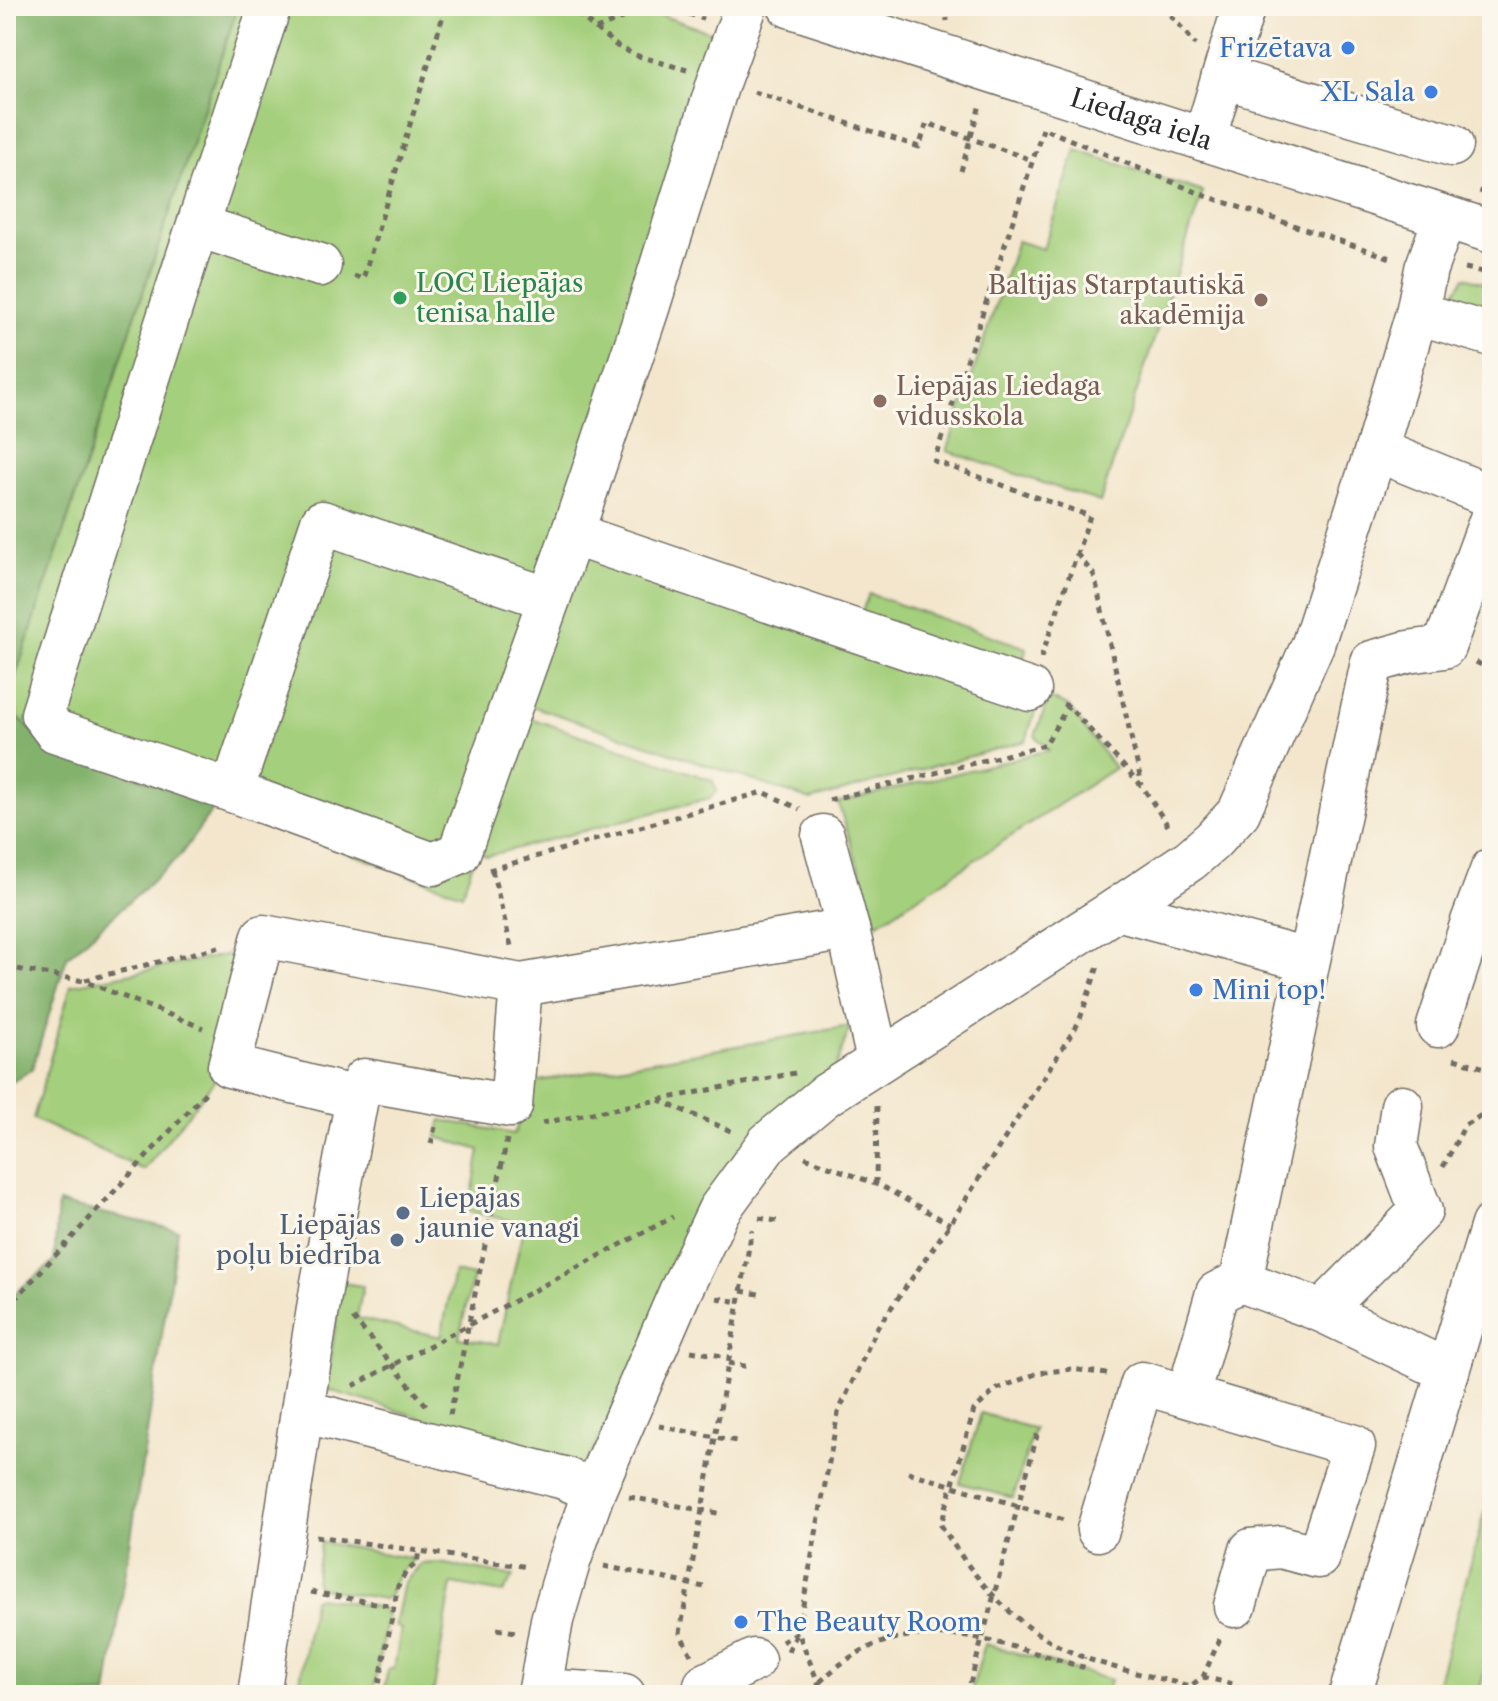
<svg xmlns="http://www.w3.org/2000/svg" width="1498" height="1701" font-family="'Libre Caslon Text',serif">
<style>
.green{fill:#a4cf7c;stroke:#687d54;stroke-width:2}
.forest{fill:#83b26c;stroke:#576e4c;stroke-width:2}
.lines{fill:none;stroke-linecap:round;stroke-linejoin:round}
.minor-casing{stroke:#716c63;stroke-width:45}
.path{stroke:#716c63;stroke-width:5;stroke-dasharray:6 6;stroke-linecap:butt}
.minor{stroke:#fff;stroke-width:42}
.shop-dot{fill:#3f7fe0;stroke:#fbf7ec;stroke-width:3}
.leisure-dot{fill:#2e9e5b;stroke:#fbf7ec;stroke-width:3}
.education-dot{fill:#8d6e63;stroke:#fbf7ec;stroke-width:3}
.service-dot{fill:#5c6f8a;stroke:#fbf7ec;stroke-width:3}
.labels{text-anchor:middle;dominant-baseline:central;stroke-width:6;stroke-linejoin:round;paint-order:stroke}
.shop-label{font-size:26px;fill:#366cbe;stroke:#fbf7ec;text-anchor:end}
.street-label{font-size:26px;fill:#2b2b2b;stroke:#fbf7ec}
.leisure-label{font-size:26px;fill:#27864d;stroke:#fbf7ec;text-anchor:start}
.education-label{font-size:26px;fill:#785e54;stroke:#fbf7ec;text-anchor:end}
.service-label{font-size:26px;fill:#4e5e75;stroke:#fbf7ec;text-anchor:start}
</style>
<rect width="100%" height="100%" fill="#fbf7ec"/>
<filter id="ink" filterUnits="userSpaceOnUse"><feTurbulence type="fractalNoise" baseFrequency=".0125" numOctaves="2"/><feDisplacementMap in="SourceGraphic" scale="16" xChannelSelector="R" yChannelSelector="G"/><feConvolveMatrix kernelMatrix="1 2 1 2 8 2 1 2 1" color-interpolation-filters="sRGB"/></filter>
<filter id="wash" filterUnits="userSpaceOnUse"><feTurbulence type="fractalNoise" baseFrequency=".006" numOctaves="4" result="noise"/><feDisplacementMap in="SourceGraphic" scale="32" xChannelSelector="R" yChannelSelector="G"/><feGaussianBlur stdDeviation="1.8" result="paint"/><feColorMatrix in="noise" values="0 0 0 0 0 0 0 0 0 0 0 0 0 0 0 0 0 1.4 0 .05"/><feComposite in="paint" operator="in"/></filter>
<g filter="url(#wash)">
<rect width="100%" height="100%" fill="#f3e6cc"/>
<path class="green" d="M 238,6 L 634,6 L 716,34 L 577,550 L 1037,705 L 1026,741 L 811,800 L 529,705 L 527,717 L 712,780 L 717,790 L 710,798 L 487,856 L 477,851 L 462,894 L 48,745 L 18,718 L 10,693 Z
M 1076,150 L 1203,192 L 1100,502 L 947,451 L 1017,241 L 1043,249 Z
M 1465,277 L 1492,285 L 1492,305 L 1463,321 L 1441,313 Z
M 869,594 L 1027,648 L 1019,670 L 860,616 Z
M 1049,698 L 1068,706 L 1115,768 L 877,924 L 838,803 L 1049,750 L 1035,736 Z
M 245,951 L 214,1081 L 144,1170 L 33,1119 L 71,985 Z
M 850,1026 L 832,1080 L 766,1124 L 584,1467 L 326,1389 L 342,1283 L 363,1286 L 357,1318 L 441,1337 L 454,1272 L 473,1276 L 459,1338 L 498,1344 L 524,1224 L 469,1211 L 480,1150 L 437,1137 L 441,1120 L 514,1134 L 534,1082 Z
M 981,1413 L 1034,1429 L 1013,1498 L 960,1483 Z
M 1492,1487 L 1492,1646 L 1478,1695 L 1434,1695 Z
M 321,1542 L 413,1559 L 412,1562 C 399,1571 395,1580 390,1595 L 384,1599 L 320,1588 L 315,1581 Z
M 439,1563 L 514,1576 L 503,1593 L 452,1584 L 433,1695 L 383,1695 L 388,1669 L 394,1669 L 401,1629 L 395,1626 L 404,1583 L 421,1564 Z
M 319,1597 L 382,1608 L 387,1615 L 373,1695 L 342,1695 L 303,1688 L 300,1681 L 313,1599 Z
M 985,1644 L 1110,1680 L 1106,1695 L 970,1695 Z"/>
<path class="forest" d="M 6,6 L 238,6 L 10,693 L 18,718 L 48,745 L 216,805 L 179,857 L 67,957 L 32,1069 L 6,1086 Z
M 58,1203 L 178,1230 L 107,1695 L 6,1695 L 6,1300 L 54,1262 Z"/>
</g>
<g filter="url(#ink)">
<g class="lines">
<g class="minor-casing">
<g id="minor">
<path d="M 270,6 L 186,261 L 42,714 L 55,731 L 232,791 L 433,864 L 459,853 L 572,534 L 648,308 L 719,80 L 746,6"/>
<path id="s1" d="M 789,6 L 1492,232"/>
<path d="M 1223,77 L 1452,145"/>
<path d="M 1204,140 L 1244,6"/>
<path d="M 198,226 L 320,265"/>
<path d="M 1417,313 L 1492,335"/>
<path d="M 1376,450 L 1492,497"/>
<path d="M 572,534 L 1030,690"/>
<path d="M 232,791 L 322,522 L 549,599"/>
<path d="M 1117,909 L 1307,960"/>
<path d="M 848,929 L 878,1060"/>
<path d="M 1438,1026 L 1472,922 L 1492,869"/>
<path d="M 357,1098 L 364,1080 L 511,1106 L 521,985"/>
<path d="M 1322,1311 L 1421,1211 L 1396,1146 L 1402,1106"/>
<path d="M 1448,1371 L 1322,1311 L 1241,1281 L 1372,662 L 1408,652 L 1444,647 L 1492,516"/>
<path d="M 1188,1395 L 1217,1293 L 1241,1281"/>
<path d="M 594,1491 L 564,1478 L 302,1411 L 322,1283 L 357,1098 L 229,1066 L 263,936 L 521,985 L 848,929 L 823,836"/>
<path d="M 1098,1530 L 1142,1383 L 1354,1446 L 1318,1557 L 1281,1547 L 1251,1550 L 1235,1606"/>
<path d="M 705,1685 L 754,1660"/>
<path d="M 540,1690 L 624,1695"/>
<path d="M 259,1695 L 302,1411"/>
<path d="M 539,1695 L 552,1620 L 570,1559 L 594,1491 L 680,1292 L 719,1210 L 768,1143 L 826,1095 L 1117,909 L 1190,860 L 1212,841 L 1239,812 L 1313,644 L 1376,450 L 1417,313 L 1426,269 L 1445,217"/>
<path d="M 1350,1695 L 1492,1225"/>
</g>
</g>
<path class="path" d="M 568,6 L 617,46 L 635,55 L 687,70
M 666,6 L 703,19
M 946,6 L 947,21
M 1163,6 L 1196,45
M 596,29 L 651,6
M 754,92 L 919,147 L 927,123 L 1032,160
M 1047,130 L 1206,196 L 1394,259
M 961,171 L 980,105
M 1481,194 L 1492,159
M 1465,268 L 1492,274
M 354,276 L 363,279 L 446,6
M 1077,554 L 1094,575 L 1142,785
M 1041,658 L 1090,516 L 934,461 L 1043,129
M 1476,662 L 1492,671
M 1063,704 L 1068,706 L 1142,786 L 1170,829
M 829,800 L 1045,745 L 1068,706
M 489,870 L 763,792 L 800,809
M 492,870 L 511,946
M 6,967 L 84,981 L 203,1028
M 85,980 L 223,946
M 1454,1059 L 1492,1070
M 659,1100 L 731,1131
M 542,1123 L 795,1073
M 431,1144 L 435,1127
M 805,1157 L 881,1186 L 950,1224
M 1443,1167 L 1465,1125 L 1492,1109
M 876,1184 L 877,1103
M 759,1218 L 777,1221
M 283,1253 L 293,1255
M 741,1291 L 764,1295
M 717,1298 L 739,1302
M 6,1309 L 206,1092
M 353,1318 L 426,1405
M 691,1351 L 729,1357
M 728,1363 L 750,1367
M 1107,1374 L 1072,1369 L 1038,1373 L 997,1389 L 974,1410 L 941,1525 C 976,1582 1018,1632 1083,1657 C 1117,1670 1155,1677 1190,1686 L 1203,1677 L 1221,1636
M 353,1386 L 673,1217
M 450,1415 L 507,1139
M 659,1426 L 736,1441
M 908,1472 L 1064,1520
M 629,1497 L 723,1514
M 316,1536 L 529,1567
M 604,1566 L 709,1588
M 311,1592 L 393,1606
M 497,1629 L 516,1632
M 782,1642 L 798,1632 L 823,1695
M 788,1651 L 798,1632 L 838,1413 L 877,1328 L 950,1224 L 1079,1022 L 1099,963
M 691,1655 L 680,1633 L 752,1230
M 1203,1677 L 1233,1684 L 1241,1691 L 1240,1695
M 820,1682 C 899,1603 990,1640 1082,1667 L 1084,1657
M 294,1691 L 316,1695
M 377,1695 L 398,1586 L 406,1572 L 417,1563 L 419,1551
M 967,1695 L 1039,1428
M 1189,1695 L 1190,1686"/>
<use href="#minor" class="minor"/>
</g>
</g>
<g class="shop-dot">
<circle cx="1348" cy="48" r="8"/>
<circle cx="1431" cy="92" r="8"/>
<circle cx="1196" cy="990" r="8"/>
<circle cx="741" cy="1622" r="8"/>
</g>
<circle class="leisure-dot" cx="400" cy="298" r="8"/>
<g class="education-dot">
<circle cx="1261" cy="300" r="8"/>
<circle cx="880" cy="401" r="8"/>
</g>
<g class="service-dot">
<circle cx="403" cy="1213" r="8"/>
<circle cx="397" cy="1240" r="8"/>
</g>
<g class="labels">
<g class="shop-label">
<text x="1332" y="48">Frizētava</text>
<text x="1415" y="92">XL Sala</text>
<text x="1212" y="990" text-anchor="start">Mini top!</text>
<text x="757" y="1622" text-anchor="start">The Beauty Room</text>
</g>
<g class="street-label">
<text stroke="none"><textPath href="#s1" startOffset="370">Liedaga iela</textPath></text>
</g>
<g class="leisure-label">
<text x="416" y="283">LOC Liepājas<tspan x="416" dy="30">tenisa halle</tspan></text>
</g>
<g class="education-label">
<text x="1245" y="285">Baltijas Starptautiskā<tspan x="1245" dy="30">akadēmija</tspan></text>
<text x="896" y="386" text-anchor="start">Liepājas Liedaga<tspan x="896" dy="30">vidusskola</tspan></text>
</g>
<g class="service-label">
<text x="419" y="1198">Liepājas<tspan x="419" dy="30">jaunie vanagi</tspan></text>
<text x="381" y="1225" text-anchor="end">Liepājas<tspan x="381" dy="30">poļu biedrība</tspan></text>
</g>
</g>
<rect width="1498" height="1701" fill="none" stroke="#fbf7ec" stroke-width="32"/>
</svg>
